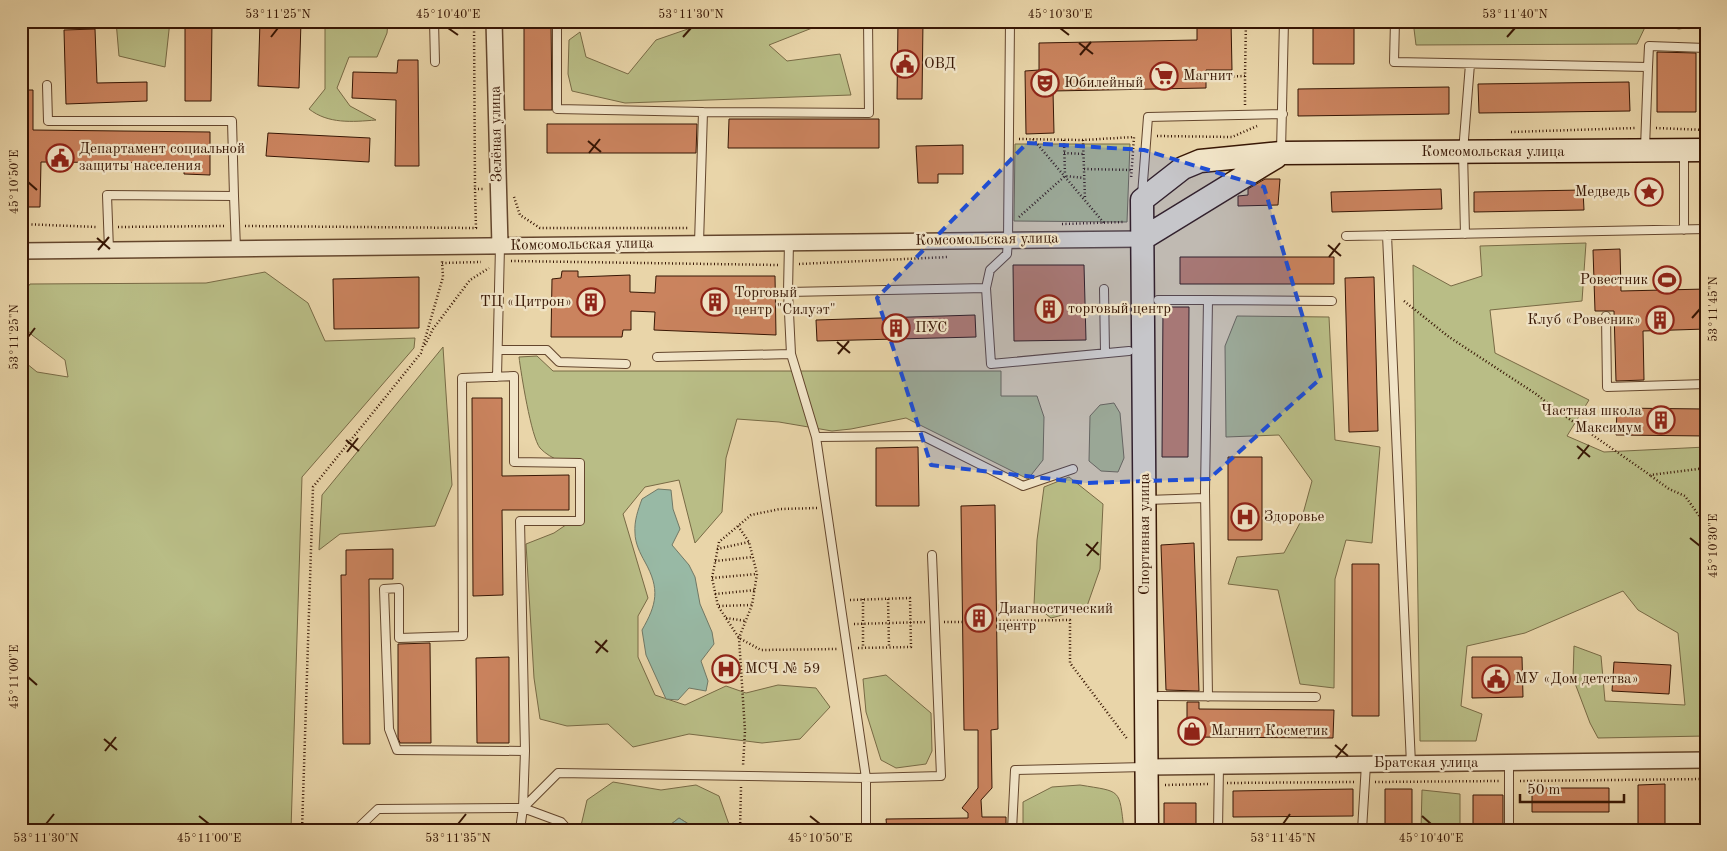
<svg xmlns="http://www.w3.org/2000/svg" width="1727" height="851" font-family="'Old Standard TT',serif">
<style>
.green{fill:#b9bd86;stroke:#786a45}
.water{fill:#98b9a5;stroke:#717865}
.building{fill:#ca835e;stroke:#371604}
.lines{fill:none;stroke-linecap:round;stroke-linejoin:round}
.lane-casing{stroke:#64462d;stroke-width:10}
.street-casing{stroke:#64462d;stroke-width:18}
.secondary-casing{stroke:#371604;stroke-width:25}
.path{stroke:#371604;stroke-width:2.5;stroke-dasharray:1 2.5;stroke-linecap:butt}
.lane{stroke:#f1e4c7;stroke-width:8}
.street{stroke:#f1e4c7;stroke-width:15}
.secondary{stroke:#f1e4c7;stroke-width:22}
.marked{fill:#1d4ed8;fill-opacity:0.2;stroke:#1d4ed8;stroke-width:4;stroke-dasharray:10 6;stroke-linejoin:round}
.ticks{fill:none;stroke:#371604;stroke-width:2}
.labels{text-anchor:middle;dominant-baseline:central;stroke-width:4.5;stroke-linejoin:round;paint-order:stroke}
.poi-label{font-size:15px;fill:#371604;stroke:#f1e4c7;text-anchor:start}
.street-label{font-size:15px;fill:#371604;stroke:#f1e4c7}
.neatline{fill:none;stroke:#371604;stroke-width:2}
.ticks-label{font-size:12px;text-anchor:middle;fill:#371604}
</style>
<rect width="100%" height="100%" fill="#e9d5a9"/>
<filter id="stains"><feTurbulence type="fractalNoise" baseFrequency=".004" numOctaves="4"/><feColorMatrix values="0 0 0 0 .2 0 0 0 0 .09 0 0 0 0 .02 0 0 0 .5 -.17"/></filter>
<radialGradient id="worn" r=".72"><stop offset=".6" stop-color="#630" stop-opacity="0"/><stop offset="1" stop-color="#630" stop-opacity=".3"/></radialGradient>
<path class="green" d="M 116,21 L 170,21 L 165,67 L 119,56 Z
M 325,21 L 388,21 L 387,33 L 377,57 L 349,57 L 337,88 L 350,106 L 376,120 C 352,122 328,124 309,109 L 325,89 Z
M 711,21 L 830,21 L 769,45 L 787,61 L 840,54 L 851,95 L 625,103 L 572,91 L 568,74 L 569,40 L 580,32 L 586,57 L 628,74 L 656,40 Z
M 1413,21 L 1697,21 L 1697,26 L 1679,29 L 1647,23 L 1637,44 L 1416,45 Z
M 1015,144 L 1130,144 L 1127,222 L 1014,221 Z
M 1586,243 L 1582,301 L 1490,310 L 1495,353 L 1589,400 L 1567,436 L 1604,452 L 1706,447 L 1706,736 L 1598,738 L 1590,723 L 1573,678 L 1574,646 L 1601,656 L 1605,701 L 1685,705 L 1678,633 L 1638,610 L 1623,591 L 1525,633 L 1467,646 L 1461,706 L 1482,714 L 1476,741 L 1420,741 L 1413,265 L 1451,286 L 1482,276 L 1480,246 Z
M 265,272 L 308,303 L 325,341 L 415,338 L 414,348 L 302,477 L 291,830 L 21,830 L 21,359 L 37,372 L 68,377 L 65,360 L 32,335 L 21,323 L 21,297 L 30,284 L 206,283 Z
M 1237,316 L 1329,317 L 1335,440 L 1380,447 L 1372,543 L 1346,540 L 1335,579 L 1334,688 L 1300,684 L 1278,590 L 1228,584 L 1237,557 L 1284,553 L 1301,521 L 1312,481 L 1279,435 L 1226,437 L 1225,346 Z
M 443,347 L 452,485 L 435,526 L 340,534 L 319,550 L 322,495 Z
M 537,356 L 553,371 L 1001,371 L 1001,396 L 1037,396 L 1044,417 L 1043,460 L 1028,479 L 906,418 L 851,429 L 832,431 L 779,422 L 737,419 L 726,458 L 722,512 L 695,543 L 679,480 L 645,487 L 623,514 L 648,598 L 638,616 L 638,657 L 655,695 L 685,705 L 726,686 L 746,693 L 778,685 L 816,688 L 830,707 L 800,739 L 762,743 L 689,734 L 633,747 L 608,724 L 567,726 L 540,719 L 534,678 L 526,544 L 554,533 L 582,514 L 584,501 L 581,471 C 568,463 551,460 540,448 C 531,437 521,373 519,357 Z
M 1114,403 L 1120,413 L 1124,458 L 1118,472 L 1101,471 L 1089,461 L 1090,416 L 1100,405 Z
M 1069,477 L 1103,504 L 1100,569 L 1086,609 L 1051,618 L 1034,605 L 1037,540 L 1044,487 Z
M 886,675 L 931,713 L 932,751 L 926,764 L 896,768 L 881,760 L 866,712 L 863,679 Z
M 613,782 L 661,790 L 696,785 L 719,796 L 731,830 L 698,830 L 679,818 L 670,825 L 672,830 L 580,830 L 587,800 Z
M 1080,785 C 1122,792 1119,788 1124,830 L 1023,830 L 1023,802 L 1052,787 Z
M 1422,790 L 1460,794 L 1460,830 L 1421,830 Z"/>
<path class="water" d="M 658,489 L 671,490 L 673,509 L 680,529 L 672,545 L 689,565 L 695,577 L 700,604 L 712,632 L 714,644 L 701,661 L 708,681 L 706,691 L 689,688 L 678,700 L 666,699 L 646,655 L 642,630 C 657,604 660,589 645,562 C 640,553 635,543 635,533 C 634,521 638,510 642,499 Z
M 679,818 L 698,830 L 672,830 L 670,825 Z"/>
<path class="building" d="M 185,21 L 212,21 L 211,101 L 185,101 Z
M 260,21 L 301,21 L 299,88 L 258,86 Z
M 524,21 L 551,21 L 552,110 L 524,110 Z
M 898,21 L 923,21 L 922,99 L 897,99 Z
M 1197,21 L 1231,21 L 1232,70 L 1206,70 L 1206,88 L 1053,91 L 1054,133 L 1026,134 L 1025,71 L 1039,70 L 1039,43 L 1197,40 Z
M 1313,28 L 1354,28 L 1354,64 L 1313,64 Z
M 95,29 L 97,83 L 147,82 L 147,101 L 66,104 L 64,30 Z
M 1657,52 L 1696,53 L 1696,112 L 1657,112 Z
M 398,60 L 418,60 L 419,166 L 395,166 L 396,100 L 352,98 L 353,72 L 397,73 Z
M 1629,82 L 1630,111 L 1479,113 L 1478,84 Z
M 1449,87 L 1449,114 L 1298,116 L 1298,89 Z
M 21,90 L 33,90 L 33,130 L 210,132 L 210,175 L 184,174 L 184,163 L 41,162 L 40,207 L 21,207 Z
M 729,119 L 879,119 L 879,148 L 728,148 Z
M 547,124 L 697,124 L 696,153 L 547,153 Z
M 268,133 L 370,138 L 369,162 L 266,156 Z
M 963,145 L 963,174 L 938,174 L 938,183 L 918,183 L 916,146 Z
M 1265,179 L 1280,179 L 1278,205 L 1238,206 L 1238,196 L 1248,195 L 1248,189 Z
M 1441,189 L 1442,209 L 1332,212 L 1331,192 Z
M 1583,190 L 1584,210 L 1474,212 L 1474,192 Z
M 1620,249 L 1621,291 L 1706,289 L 1706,329 L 1643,331 L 1644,380 L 1616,381 L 1614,311 L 1595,311 L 1593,250 Z
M 1180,257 L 1334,257 L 1334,284 L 1180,284 Z
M 1013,265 L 1084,265 L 1086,340 L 1014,341 Z
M 562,271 L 578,271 L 578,277 L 630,275 L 630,292 L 655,293 L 656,276 L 775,276 L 776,335 L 654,330 L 655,312 L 631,311 L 631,330 L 623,330 L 622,337 L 551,337 L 552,279 L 561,278 Z
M 419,277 L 419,328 L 334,329 L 333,279 Z
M 1374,277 L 1378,431 L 1349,432 L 1345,278 Z
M 1163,307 L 1189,307 L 1188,457 L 1162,457 Z
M 975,315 L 976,337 L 817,341 L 816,320 Z
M 472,398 L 502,398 L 502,476 L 569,475 L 569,510 L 502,510 L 503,595 L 473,596 Z
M 1617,408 L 1706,409 L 1706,436 L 1616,435 Z
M 918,447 L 919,506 L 876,506 L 876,448 Z
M 1228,457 L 1262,457 L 1262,540 L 1228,540 Z
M 995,505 L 998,729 L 991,730 L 992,788 L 981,800 L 982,817 L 1006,817 L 1006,830 L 887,830 L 886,819 L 968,818 L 968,813 L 962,808 L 978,788 L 978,730 L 964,730 L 961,506 Z
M 1194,543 L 1199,691 L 1166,690 L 1161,545 Z
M 393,549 L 393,579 L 369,579 L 370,744 L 343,744 L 341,575 L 346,575 L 346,550 Z
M 1352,564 L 1379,564 L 1379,716 L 1352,716 Z
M 430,643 L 431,743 L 400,743 L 398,738 L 398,644 Z
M 509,657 L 509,743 L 477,743 L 476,658 Z
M 1472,657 L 1522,657 L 1523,697 L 1472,698 Z
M 1614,662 L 1671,665 L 1669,694 L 1612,691 Z
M 1187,702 L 1199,702 L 1199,709 L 1334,710 L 1333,738 L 1187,737 Z
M 1665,784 L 1665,830 L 1638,830 L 1638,785 Z
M 1532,788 L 1609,788 L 1609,812 L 1532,812 Z
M 1353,789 L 1353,816 L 1233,817 L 1233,791 Z
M 1385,789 L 1412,789 L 1412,830 L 1385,830 Z
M 1473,795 L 1503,795 L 1503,830 L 1473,830 Z
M 1164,803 L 1196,803 L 1196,830 L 1164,830 Z"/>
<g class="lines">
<g class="lane-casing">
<path id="lane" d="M 434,21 L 435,62
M 557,21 L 557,109 L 703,112
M 1395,21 L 1394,62 L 1648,67 L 1645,148
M 1648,67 L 1649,46 L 1706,48
M 47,85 L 48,121 L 232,121 L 234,196
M 1281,151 L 1284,21
M 1684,152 L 1684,230
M 1142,195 L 1148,117 L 1283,114
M 1465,234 L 1463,152 L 1470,64
M 1387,235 L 1411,764
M 1346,236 L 1706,229
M 789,242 L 788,292 L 986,288 L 990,270 L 1007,254 L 1008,240 L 1010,21
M 699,243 L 703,112 L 869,113 L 868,21
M 109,250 L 107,195 L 234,196 L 236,249
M 986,288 L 991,364 L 1129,351
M 1104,289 L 1105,352
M 1158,300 L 1208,300
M 1606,316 L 1607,387 L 1706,384
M 498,350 L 547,350 L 559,362 L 626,364
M 791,354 L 816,437 L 866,778 L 866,830
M 657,357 L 791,354 L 788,292
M 497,377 L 500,246
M 816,437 L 923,436 L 1023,486 L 1073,469
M 1147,500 L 1205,498
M 1159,696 L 1316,697
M 1208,697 L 1205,491 L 1208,300 L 1332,301
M 1509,763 L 1509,830
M 523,808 L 525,751 L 397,750 L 389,729 L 384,589 L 399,588 L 399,638 L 463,636 L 462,378 L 514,376 L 514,462 L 580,463 L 580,521 L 520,521 L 525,751
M 356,830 L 378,809 L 523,808 L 561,822 L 568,830
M 520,830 L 523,808 L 558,773 L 866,778 L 941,776 L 932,555
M 1012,830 L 1015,770 L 1145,767
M 1218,830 L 1219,766
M 1362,830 L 1366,764"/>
</g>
<g class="street-casing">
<path id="street" d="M 494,21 L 500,246
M 21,251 L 1142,239
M 1147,767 L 1706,760"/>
</g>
<g class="secondary-casing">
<path id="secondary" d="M 1142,239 L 1276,157
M 1147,830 L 1142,200 L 1183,168 L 1200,161 L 1281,153 L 1706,150"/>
</g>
<path class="path" d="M 474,21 L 475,189
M 1245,76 L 1245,105
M 1216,77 L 1245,76 L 1246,21
M 1656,128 L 1706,130
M 1511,132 L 1635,128
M 1157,136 L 1232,137 L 1257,126
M 1019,139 L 1083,140 L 1134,137 L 1131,179
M 1033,139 L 1104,223
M 1064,140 L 1065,175
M 1083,140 L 1085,199
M 1064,153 L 1084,154
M 1084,169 L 1132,170
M 514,197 L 520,215 L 540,228 L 689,228
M 1019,217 L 1065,176 L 1084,178
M 21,224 L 97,227
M 1062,224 L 1124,222
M 245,226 L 476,228 L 475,189 L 485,189
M 118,227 L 225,226
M 511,261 L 778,265
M 442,263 L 481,262
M 799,264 L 948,257
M 1404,301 L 1449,337 L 1536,394 L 1555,409 L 1650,475 L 1706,468
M 425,345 L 433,329 L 470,280 L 489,268
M 1651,476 L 1669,489 L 1685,496 L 1700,517 L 1706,521
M 817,508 L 780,509 L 751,515 L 719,542 L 712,578 L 718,606 L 739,638 L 761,650 L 837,649
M 738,526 L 749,542 L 757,574 L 752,605 L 739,638 L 745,731 L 743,766
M 717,549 L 749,542
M 715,561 L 753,557
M 712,578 L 757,574
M 715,594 L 756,590
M 863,599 L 863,648
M 888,599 L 889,647
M 850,600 L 910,598 L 911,647 L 858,648
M 719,606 L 752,605
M 726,618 L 746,621
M 996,621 L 1070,620 L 1070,663 L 1128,740
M 944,622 L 962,622
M 854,624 L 926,622
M 1520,781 L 1706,779
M 1375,782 L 1499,781
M 1227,783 L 1354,782
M 1165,785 L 1209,784
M 302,830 L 313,487 L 421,353 L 443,277 L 442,261
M 740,830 L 741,787"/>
<use href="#lane" class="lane"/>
<use href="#street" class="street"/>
<use href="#secondary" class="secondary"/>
</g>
<path class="marked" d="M 1027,143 L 1144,150 L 1264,187 L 1321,378 L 1209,479 L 1086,483 L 931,465 L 877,298 Z"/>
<path class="ticks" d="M 448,28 L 458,35M 1060,28 L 1069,35M 271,37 L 278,28M 683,37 L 691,28M 1507,37 L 1515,28M 1079,43 L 1093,54M 1080,55 L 1091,42M 588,141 L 601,152M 589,153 L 600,139M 28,182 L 37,190M 97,238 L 110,249M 1328,245 L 1341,256M 98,250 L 109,237M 1329,257 L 1340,243M 1692,318 L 1700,309M 28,337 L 35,328M 837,342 L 850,353M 838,354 L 849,341M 346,440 L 359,451M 1577,446 L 1590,457M 347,452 L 358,438M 1578,459 L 1589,445M 1690,538 L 1700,546M 1086,544 L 1099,555M 1087,556 L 1098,542M 595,641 L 608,652M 596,653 L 607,640M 28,677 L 37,685M 104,739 L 117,750M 1335,745 L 1348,756M 105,751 L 116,737M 1336,758 L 1347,744M 199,816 L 209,824M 810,816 L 820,824M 1422,816 L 1431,824M 46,824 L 54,814M 458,824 L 466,814M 1283,824 L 1290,814"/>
<defs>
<g id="civic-ring" transform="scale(1.4375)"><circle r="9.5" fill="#f1e4c7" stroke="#8f2418" stroke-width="1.5"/><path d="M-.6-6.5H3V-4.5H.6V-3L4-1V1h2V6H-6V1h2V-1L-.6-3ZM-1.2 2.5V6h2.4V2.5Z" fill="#8f2418"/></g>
<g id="supermarket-ring" transform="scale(1.4375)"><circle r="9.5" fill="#f1e4c7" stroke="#8f2418" stroke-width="1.5"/><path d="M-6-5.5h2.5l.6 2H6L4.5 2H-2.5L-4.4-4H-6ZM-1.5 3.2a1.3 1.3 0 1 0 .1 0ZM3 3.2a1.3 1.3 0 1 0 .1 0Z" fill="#8f2418"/></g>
<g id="theatre-ring" transform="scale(1.4375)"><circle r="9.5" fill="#f1e4c7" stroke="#8f2418" stroke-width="1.5"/><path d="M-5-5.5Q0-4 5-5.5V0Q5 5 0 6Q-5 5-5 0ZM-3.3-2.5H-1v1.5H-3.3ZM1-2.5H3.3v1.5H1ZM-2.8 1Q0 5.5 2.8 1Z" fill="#8f2418"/></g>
<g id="sight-ring" transform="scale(1.4375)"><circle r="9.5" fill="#f1e4c7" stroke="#8f2418" stroke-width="1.5"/><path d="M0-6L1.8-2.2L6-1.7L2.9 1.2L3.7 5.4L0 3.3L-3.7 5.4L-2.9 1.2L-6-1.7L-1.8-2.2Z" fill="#8f2418"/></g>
<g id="stadium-ring" transform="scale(1.4375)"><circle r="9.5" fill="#f1e4c7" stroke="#8f2418" stroke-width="1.5"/><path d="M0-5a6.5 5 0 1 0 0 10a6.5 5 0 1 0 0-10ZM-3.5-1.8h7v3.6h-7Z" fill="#8f2418"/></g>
<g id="building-ring" transform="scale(1.4375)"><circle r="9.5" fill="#f1e4c7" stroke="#8f2418" stroke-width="1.5"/><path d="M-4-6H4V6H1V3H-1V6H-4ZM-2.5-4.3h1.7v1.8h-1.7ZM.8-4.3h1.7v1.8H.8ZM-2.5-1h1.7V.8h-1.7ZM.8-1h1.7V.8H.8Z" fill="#8f2418"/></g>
<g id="hospital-ring" transform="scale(1.4375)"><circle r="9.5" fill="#f1e4c7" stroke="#8f2418" stroke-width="1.5"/><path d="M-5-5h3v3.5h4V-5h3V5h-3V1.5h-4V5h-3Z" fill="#8f2418"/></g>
<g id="shop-ring" transform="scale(1.4375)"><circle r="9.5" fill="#f1e4c7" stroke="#8f2418" stroke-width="1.5"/><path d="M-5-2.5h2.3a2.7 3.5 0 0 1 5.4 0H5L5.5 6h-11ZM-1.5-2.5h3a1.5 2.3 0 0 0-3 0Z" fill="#8f2418"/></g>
</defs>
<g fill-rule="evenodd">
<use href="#civic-ring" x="905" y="64"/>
<use href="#supermarket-ring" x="1164" y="76"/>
<use href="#theatre-ring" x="1045" y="83"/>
<use href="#civic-ring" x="60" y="158"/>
<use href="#sight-ring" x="1649" y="192"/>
<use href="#stadium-ring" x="1667" y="280"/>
<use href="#building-ring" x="591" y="302"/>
<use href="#building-ring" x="715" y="302"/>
<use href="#building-ring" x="1049" y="309"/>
<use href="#building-ring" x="1660" y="320"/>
<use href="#building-ring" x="896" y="328"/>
<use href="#building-ring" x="1661" y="420"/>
<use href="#hospital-ring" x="1245" y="517"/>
<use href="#building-ring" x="979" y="618"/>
<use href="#hospital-ring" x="726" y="669"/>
<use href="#civic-ring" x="1496" y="679"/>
<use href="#shop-ring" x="1192" y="731"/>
</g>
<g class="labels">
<g class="poi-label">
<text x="924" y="64">ОВД</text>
<text x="1183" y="76">Магнит</text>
<text x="1064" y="83">Юбилейный</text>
<text x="79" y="149">Департамент социальной<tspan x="79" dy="17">защиты населения</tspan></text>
<text x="1630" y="192" text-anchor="end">Медведь</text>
<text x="1648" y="280" text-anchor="end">Ровестник</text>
<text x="734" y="293">Торговый<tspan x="734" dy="17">центр "Силуэт"</tspan></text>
<text x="572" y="302" text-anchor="end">ТЦ «Цитрон»</text>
<text x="1068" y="309">торговый центр</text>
<text x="1641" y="320" text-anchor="end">Клуб «Ровесник»</text>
<text x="915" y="328">ПУС</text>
<text x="1642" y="411" text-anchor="end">Частная школа<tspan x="1642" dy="17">Максимум</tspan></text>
<text x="1264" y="517">Здоровье</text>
<text x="998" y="609">Диагностический<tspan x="998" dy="17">центр</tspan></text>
<text x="745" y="669">МСЧ № 59</text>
<text x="1515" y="679">МУ «Дом детства»</text>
<text x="1211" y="731">Магнит Косметик</text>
</g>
<g class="street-label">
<text transform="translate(497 134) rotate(-91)">Зелёная улица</text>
<text x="1493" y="152">Комсомольская улица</text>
<text transform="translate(987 240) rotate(-1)">Комсомольская улица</text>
<text transform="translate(582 245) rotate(-1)">Комсомольская улица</text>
<text transform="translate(1145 534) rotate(-90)">Спортивная улица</text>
<text x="1426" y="763">Братская улица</text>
</g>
</g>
<rect width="1727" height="851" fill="none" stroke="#e9d5a9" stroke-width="55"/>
<path d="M1520 794v8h104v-8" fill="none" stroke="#371604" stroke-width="2.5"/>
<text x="1527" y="794" font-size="15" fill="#371604" stroke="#f1e4c7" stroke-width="4" paint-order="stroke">50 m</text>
<rect x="28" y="28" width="1672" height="796" class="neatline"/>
<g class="ticks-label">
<text x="278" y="18">53°11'25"N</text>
<text x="448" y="18">45°10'40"E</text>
<text x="691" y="18">53°11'30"N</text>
<text x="1060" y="18">45°10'30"E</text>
<text x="1515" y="18">53°11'40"N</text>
<text transform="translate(14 182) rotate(-90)" y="4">45°10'50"E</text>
<text transform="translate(1713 309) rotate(-90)" y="4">53°11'45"N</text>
<text transform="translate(14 337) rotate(-90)" y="4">53°11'25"N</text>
<text transform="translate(1713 546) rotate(-90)" y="4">45°10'30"E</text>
<text transform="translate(14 677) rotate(-90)" y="4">45°11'00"E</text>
<text x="46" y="842">53°11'30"N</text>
<text x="209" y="842">45°11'00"E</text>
<text x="458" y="842">53°11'35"N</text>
<text x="820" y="842">45°10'50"E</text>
<text x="1283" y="842">53°11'45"N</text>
<text x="1431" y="842">45°10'40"E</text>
</g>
<rect width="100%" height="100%" filter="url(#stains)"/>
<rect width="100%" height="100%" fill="url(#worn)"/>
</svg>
